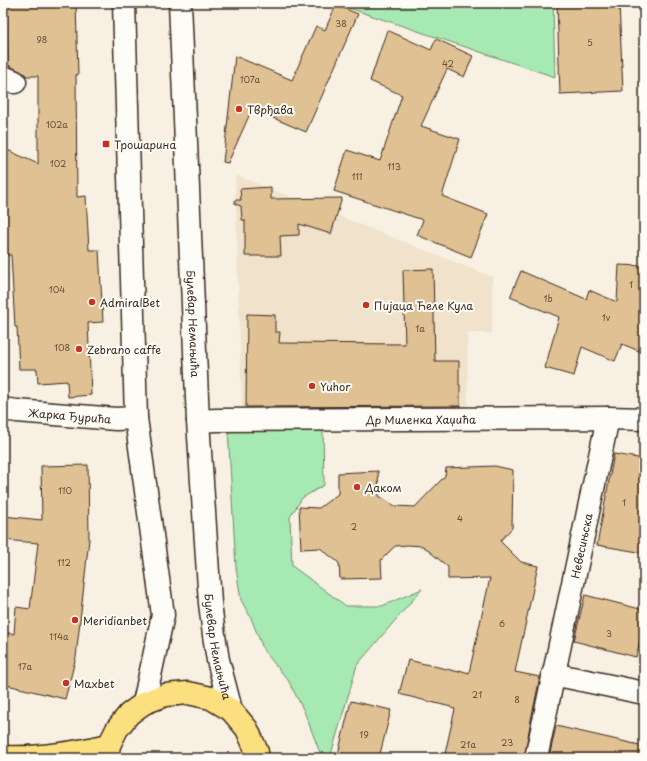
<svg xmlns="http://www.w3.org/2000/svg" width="647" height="761" font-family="'Playpen Sans',sans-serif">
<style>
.built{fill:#f0e2cb}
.green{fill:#a7e9b3;stroke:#718a68}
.building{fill:#e0c193;stroke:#3b2a1e}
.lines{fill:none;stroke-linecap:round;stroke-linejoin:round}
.minor-casing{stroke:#3b2a1e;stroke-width:25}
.major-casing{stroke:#3b2a1e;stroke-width:25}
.minor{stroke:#fdfcf7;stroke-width:22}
.major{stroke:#fce080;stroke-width:22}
.poi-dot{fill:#c8321e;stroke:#fdfcf7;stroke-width:1.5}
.labels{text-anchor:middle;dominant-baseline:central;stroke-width:4;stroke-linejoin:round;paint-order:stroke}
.number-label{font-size:9px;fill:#64503b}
.poi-label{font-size:11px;fill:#3b2a1e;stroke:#fdfcf7;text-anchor:start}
.street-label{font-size:11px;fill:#3b2a1e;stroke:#fdfcf7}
</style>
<rect width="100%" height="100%" fill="#f7f0e3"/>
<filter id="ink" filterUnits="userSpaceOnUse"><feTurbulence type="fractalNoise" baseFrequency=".025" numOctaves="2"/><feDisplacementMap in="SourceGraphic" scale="8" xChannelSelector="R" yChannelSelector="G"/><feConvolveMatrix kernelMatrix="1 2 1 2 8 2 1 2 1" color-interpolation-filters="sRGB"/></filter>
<g filter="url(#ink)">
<path class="built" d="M 235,175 L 492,277 L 492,333 L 467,333 L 468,410 L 242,411 Z"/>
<path class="green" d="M 334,3 L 553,3 L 555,77 Z
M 323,427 L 324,485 L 302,498 L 290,517 L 292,566 L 346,606 L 382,606 L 422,589 L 357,665 L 330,758 L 322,758 L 304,711 L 288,680 L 264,651 L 251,618 L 241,600 L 236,568 L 228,429 Z"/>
<path class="building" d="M 7,3 L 76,3 L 78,75 L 76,75 L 77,197 L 86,196 L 89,250 L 99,250 L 103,322 L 88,323 L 91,395 L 68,397 L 67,381 L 38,383 L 37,369 L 19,369 L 17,327 L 15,327 L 11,255 L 3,255 L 3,148 L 38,164 L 38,76 L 26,76 L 25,74 L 20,71 L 8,65 Z
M 557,3 L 619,3 L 623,91 L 560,94 Z
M 336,5 L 358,14 L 306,132 L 252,109 L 228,163 L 223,162 L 235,56 L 292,80 L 316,26 L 325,30 Z
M 387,30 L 431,50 L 436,39 L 473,56 L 464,77 L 447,69 L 421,126 L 460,139 L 442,196 L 488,214 L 471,257 L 417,235 L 423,220 L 334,191 L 347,150 L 380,161 L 402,95 L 370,81 Z
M 271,187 L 271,199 L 342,198 L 331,234 L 299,224 L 299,235 L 280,236 L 281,256 L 245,256 L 245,220 L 242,220 L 241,206 L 235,204 L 235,200 L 241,200 L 240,189 Z
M 619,265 L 644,266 L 644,353 L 622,344 L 615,361 L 582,347 L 574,376 L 545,368 L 559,317 L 510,297 L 521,271 L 586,299 L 589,290 L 617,302 Z
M 433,269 L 435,361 L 459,361 L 459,385 L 460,385 L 460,406 L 246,407 L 247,314 L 275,315 L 275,332 L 280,332 L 279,343 L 405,344 L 403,270 Z
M 614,454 L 644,459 L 644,553 L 597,545 Z
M 88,465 L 89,539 L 76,657 L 65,699 L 3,684 L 3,632 L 14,634 L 16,607 L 30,609 L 38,543 L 3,540 L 3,516 L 42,520 L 41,466 Z
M 495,466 L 513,470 L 512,528 L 500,541 L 521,562 L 538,566 L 515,672 L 540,677 L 531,720 L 524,758 L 444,758 L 455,709 L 451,708 L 451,707 L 399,694 L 408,660 L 459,672 L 459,670 L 469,673 L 490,578 L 448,579 L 448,567 L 423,546 L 408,545 L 395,546 L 381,560 L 382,578 L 340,579 L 339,563 L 320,548 L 301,549 L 299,507 L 319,508 L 338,494 L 338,473 L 378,471 L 379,496 L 395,506 L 415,507 L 445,476 L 446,468 Z
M 585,595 L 644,610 L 644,624 L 636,657 L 574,641 Z
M 351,701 L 391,710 L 379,758 L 337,758 Z
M 556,726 L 644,746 L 644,758 L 549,758 Z"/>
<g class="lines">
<g class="minor-casing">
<g id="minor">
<path d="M 124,3 L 136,418 L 163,615 L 144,703"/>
<path id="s1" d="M 180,3 L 198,421 L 210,603 L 214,635 L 218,660 L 231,710"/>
<path d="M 3,77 L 15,82"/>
<path id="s2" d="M 3,409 L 17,411 L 116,419 L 136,418"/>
<path id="s3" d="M 198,421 L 216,420 L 608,418 L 644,419"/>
<path d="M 553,674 L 644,693"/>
<path id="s4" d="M 536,758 L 608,418"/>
</g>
</g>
<g class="major-casing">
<path id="major" d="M 3,757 C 39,759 74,753 109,745
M 107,758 L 109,745 L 117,729 L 129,714 L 144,703 L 165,695 L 188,693 L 211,698 L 231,710 L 247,729 L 257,752 L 258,758"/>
</g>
<use href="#minor" class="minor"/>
<use href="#major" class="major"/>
</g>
</g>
<g class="poi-dot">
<circle cx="239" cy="109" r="4"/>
<rect x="102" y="140" width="8" height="8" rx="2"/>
<circle cx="92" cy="302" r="4"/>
<circle cx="366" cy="305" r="4"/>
<circle cx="79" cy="349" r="4"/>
<circle cx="312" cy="386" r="4"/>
<circle cx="357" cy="487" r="4"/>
<circle cx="75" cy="620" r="4"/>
<circle cx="66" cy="683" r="4"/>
</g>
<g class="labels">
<g class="number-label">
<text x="341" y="23">38</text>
<text x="42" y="39">98</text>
<text x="590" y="42">5</text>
<text x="448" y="63">42</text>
<text x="250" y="79">107a</text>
<text x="57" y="124">102a</text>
<text x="58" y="163">102</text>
<text x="394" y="166">113</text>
<text x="357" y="176">111</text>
<text x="631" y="284">1</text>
<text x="57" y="289">104</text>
<text x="548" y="298">1b</text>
<text x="606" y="317">1v</text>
<text x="420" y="328">1a</text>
<text x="62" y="347">108</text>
<text x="65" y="490">110</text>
<text x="624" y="502">1</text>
<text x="460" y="518">4</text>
<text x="354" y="526">2</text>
<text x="64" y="562">112</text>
<text x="502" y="623">6</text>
<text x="609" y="633">3</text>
<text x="59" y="636">114a</text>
<text x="25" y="666">17a</text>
<text x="477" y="694">21</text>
<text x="517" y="699">8</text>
<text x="364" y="734">19</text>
<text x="507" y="742">23</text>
<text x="468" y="744">21a</text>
</g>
<g class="poi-label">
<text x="247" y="109">Тврђава</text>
<text x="114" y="144">Трошарина</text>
<text x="100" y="302">AdmiralBet</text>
<text x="374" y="305">Пијаца Ћеле Кула</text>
<text x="87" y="349">Zebrano caffe</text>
<text x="320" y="386">Yuhor</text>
<text x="365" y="487">Даком</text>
<text x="83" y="620">Meridianbet</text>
<text x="74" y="683">Maxbet</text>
</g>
<g class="street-label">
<text stroke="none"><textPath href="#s1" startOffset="321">Булевар Немањића</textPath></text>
<text stroke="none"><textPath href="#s2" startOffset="67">Жарка Ђурића</textPath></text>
<text stroke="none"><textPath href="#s3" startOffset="223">Др Миленка Хаџића</textPath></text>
<text stroke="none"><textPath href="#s4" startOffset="217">Невесињска</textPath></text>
<text stroke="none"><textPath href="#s1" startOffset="645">Булевар Немањића</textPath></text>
</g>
</g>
<rect width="647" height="761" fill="none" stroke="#fdfcf7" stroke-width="16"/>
<rect x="8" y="8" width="631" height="745" fill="none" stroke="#3b2a1e" stroke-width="1.5" filter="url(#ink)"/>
</svg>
